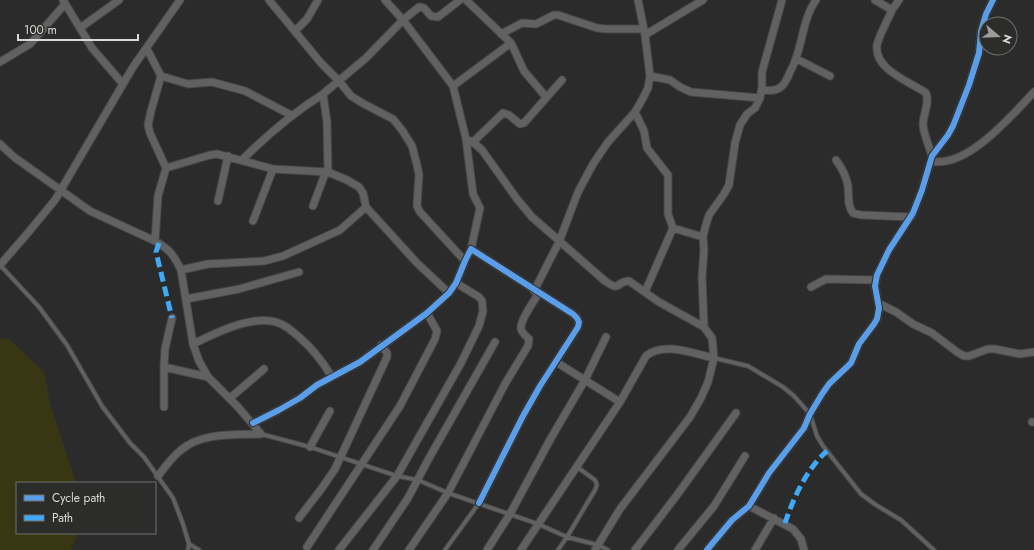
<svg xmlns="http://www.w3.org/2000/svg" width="1034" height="550" font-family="Jost,sans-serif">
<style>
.green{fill:#393614}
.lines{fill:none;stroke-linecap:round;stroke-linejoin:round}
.lane-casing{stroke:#474747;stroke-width:5.5}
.street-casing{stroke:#474747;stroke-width:9}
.lane{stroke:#616161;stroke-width:3.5}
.street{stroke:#616161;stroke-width:7}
.quiet{stroke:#3fa9f5;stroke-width:5;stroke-dasharray:10 5;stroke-linecap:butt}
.cycleway-casing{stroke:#2c2c2a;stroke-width:8}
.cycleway{stroke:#5a9eea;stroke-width:6}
</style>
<rect width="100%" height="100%" fill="#2b2b2b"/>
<path class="green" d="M 8,338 L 44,372 L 50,404 L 76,483 L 17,483 L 17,533 L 78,533 L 71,550 L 0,550 L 0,339 Z"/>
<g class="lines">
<g class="lane-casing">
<path id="lane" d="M 0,265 L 39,307 L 67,345 L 102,406 L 130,443 L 144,457 L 173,498 L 183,524 L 189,544 L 188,550
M 714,358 L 748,366 L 783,387 L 794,396 L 810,414 L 817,436 L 823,446 L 861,494 L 876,505 L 901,520 L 934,550
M 261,434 L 310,447 L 397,476 L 418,480 L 448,493 L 538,524 L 567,537 L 598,545 L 608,550
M 189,544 L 199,550
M 445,550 L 479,503
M 558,550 L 567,537 L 595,490 L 597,485 L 595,480 L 577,467"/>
</g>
<g class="street-casing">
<path id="street" d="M 63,0 L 92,48 L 123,84
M 269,0 L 321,63 L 339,81 L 351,96 L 364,104 L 393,119 L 402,130 L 412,146 L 417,165 L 419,175 L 417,206 L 420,212 L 465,261
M 460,0 L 438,17 L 431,16 L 424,8 L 419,7 L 403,20 L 453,86 L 466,139 L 473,194 L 480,208 L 471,249
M 875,0 L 892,10 L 899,0
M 892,10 C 888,20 879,35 877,45 C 874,70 909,81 926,93 C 930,103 923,114 923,125 C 924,135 929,146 932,156
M 80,28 L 119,0
M 295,31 L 307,19 L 318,0
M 501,34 L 522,23 L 536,24 L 554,15 L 558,15 L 597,28 L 606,29 L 644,29
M 645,35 L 703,0
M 511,43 L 524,71 L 546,97
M 147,49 L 161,76 L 151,111 L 148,125 L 150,133 L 166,168 L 210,155 L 217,154 L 273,169 L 328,172 L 347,180 L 359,187 L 363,193 L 366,207 L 340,230 L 283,256 L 264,261 L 208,264 L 181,270
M 797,59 L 830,76
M 0,62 L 30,44 L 65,4
M 161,76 L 188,84 L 212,82 L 245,91 L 291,115
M 650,76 L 670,80 L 680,87 L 691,92 L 760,98
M 453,86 L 511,43 L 466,0
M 762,90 C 769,91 777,91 782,86 C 786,82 788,77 790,72 C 803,50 801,21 816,0
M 323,94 L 366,58 L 403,20 L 385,0
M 635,112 L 644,131 L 647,148 L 668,175 L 668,214 L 673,228 L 703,237
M 466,139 L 474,143 L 482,150 L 517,199 L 532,217 L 605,281 C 622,293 615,281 629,281 L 659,302 L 704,327 L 712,338 L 714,358
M 473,142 L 503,113 L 509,115 L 520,124 L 524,123 L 562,80
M 0,144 L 14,157 L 90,211 L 155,241
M 242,160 C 267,135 293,113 323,94 L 327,122 L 328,172
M 836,160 C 842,168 846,175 848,186 C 849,195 847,206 853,213 L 861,215 L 911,217
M 931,161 C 967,169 1012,115 1034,92
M 218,201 L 228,156
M 313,206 L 326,171
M 366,207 L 417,263 L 449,293
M 253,221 L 273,169
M 0,265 L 27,234 L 55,200 L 133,67 L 180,0
M 811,287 L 826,279 L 875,280
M 534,291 L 559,242 L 578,192 L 593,164 L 608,142 L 635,112 L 642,100 L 648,88 L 650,76 L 645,35 L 638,0
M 645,292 L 673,228
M 186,299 L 239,289 L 299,272
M 878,303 L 896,312 L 913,324 L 932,333 L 957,352 L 964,356 L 969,356 L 988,349 L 995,349 L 1020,354 L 1034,352
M 172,318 L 165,349 L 164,367 L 208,377
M 704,327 L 702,277 L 704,250 L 703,237 L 705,228 L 709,215 L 724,194 L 729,185 L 735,143 L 740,125 L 747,114 L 755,108 L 760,98 L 762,87 L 762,72 L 782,0
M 193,344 C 216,333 256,312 281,324 C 288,327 293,332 299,337 C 312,348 323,362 332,377
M 556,362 L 620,402
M 230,398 L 264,369
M 164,407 L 164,367
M 1032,422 L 1034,422
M 253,423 L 279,410 L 300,398 L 317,385 L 360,362 L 427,313 L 449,293 L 456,283 L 465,261 L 471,249 L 573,314 L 577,318 L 579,322 L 578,327 L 540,386 L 523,416 L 479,503
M 310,447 L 330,411
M 158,476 C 165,467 172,457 181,450 C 202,432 235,435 261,434 L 238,407 L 208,377 L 199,361 L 193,344 L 181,270 C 174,255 169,249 155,241 L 158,196 L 166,168
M 749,506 L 793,529 L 801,539 L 804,550
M 299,518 L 322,488 L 335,469 L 387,357 L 387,353 L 381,345
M 307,547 L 400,406 L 435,339 L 437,331 L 427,313
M 339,550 L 397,476 L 461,363 L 479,326 L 483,311 L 482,301 L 479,297 L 456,283
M 373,550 L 408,498 L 428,460 L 495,342
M 409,550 L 448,493 L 505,384 L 528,346 L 529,339 C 526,336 522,333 521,329 C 520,320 534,301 539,293
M 487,550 L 510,514 L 551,438 L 585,380 L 606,337
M 521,550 L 620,402 L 646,356 C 664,341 694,354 714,358 L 708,382 L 701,398 L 690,417 L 620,509 L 595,550
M 635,550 L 677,495 L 736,413
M 678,550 L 714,506 L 745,456
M 707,550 L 732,520 L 749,506 L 769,473 L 804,428 L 810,414 L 822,394 L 829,384 L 851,363 L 859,344 L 874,324 L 877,319 L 879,308 L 875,286 L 877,275 L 889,250 L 913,213 L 922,190 L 932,156 L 948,135 L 953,126 L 969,85 L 979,53 L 981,31 L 986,14 L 993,0
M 755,550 L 774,518"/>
</g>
<use href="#lane" class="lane"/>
<use href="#street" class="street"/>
<path class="quiet" d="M 159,243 L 156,252 L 172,318
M 785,523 C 793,499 807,468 827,451"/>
<g class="cycleway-casing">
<path id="cycleway" d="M 253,423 L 279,410 L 300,398 L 317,385 L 360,362 L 427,313 L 449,293 L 456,283 L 465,261 L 471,249 L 573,314 L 577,318 L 579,322 L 578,327 L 540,386 L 523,416 L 479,503
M 707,550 L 732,520 L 749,506 L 769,473 L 804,428 L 810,414 L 822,394 L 829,384 L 851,363 L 859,344 L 874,324 L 877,319 L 879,308 L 875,286 L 877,275 L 889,250 L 913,213 L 922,190 L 932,156 L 948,135 L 953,126 L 969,85 L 979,53 L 981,31 L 986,14 L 993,0"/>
</g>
<use href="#cycleway" class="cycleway"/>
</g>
<rect x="16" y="482" width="140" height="52" fill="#2c2c2a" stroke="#717170"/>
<rect x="24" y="495" width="20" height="6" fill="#5a9eea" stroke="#717170"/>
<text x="52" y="502" font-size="12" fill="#d9d9d8">Cycle path</text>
<rect x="24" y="515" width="20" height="6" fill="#3fa9f5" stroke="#717170"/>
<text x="52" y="522" font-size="12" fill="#d9d9d8">Path</text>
<g transform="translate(998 36) rotate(109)"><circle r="19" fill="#2c2c2a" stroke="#717170"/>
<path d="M0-3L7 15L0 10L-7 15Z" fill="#9c9c9b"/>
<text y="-6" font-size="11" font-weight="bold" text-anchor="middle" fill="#d9d9d8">N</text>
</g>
<path d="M18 34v6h120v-6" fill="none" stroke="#d9d9d8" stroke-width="2"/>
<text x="24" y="34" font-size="12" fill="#d9d9d8" stroke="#2c2c2a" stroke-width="3" paint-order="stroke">100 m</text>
</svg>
